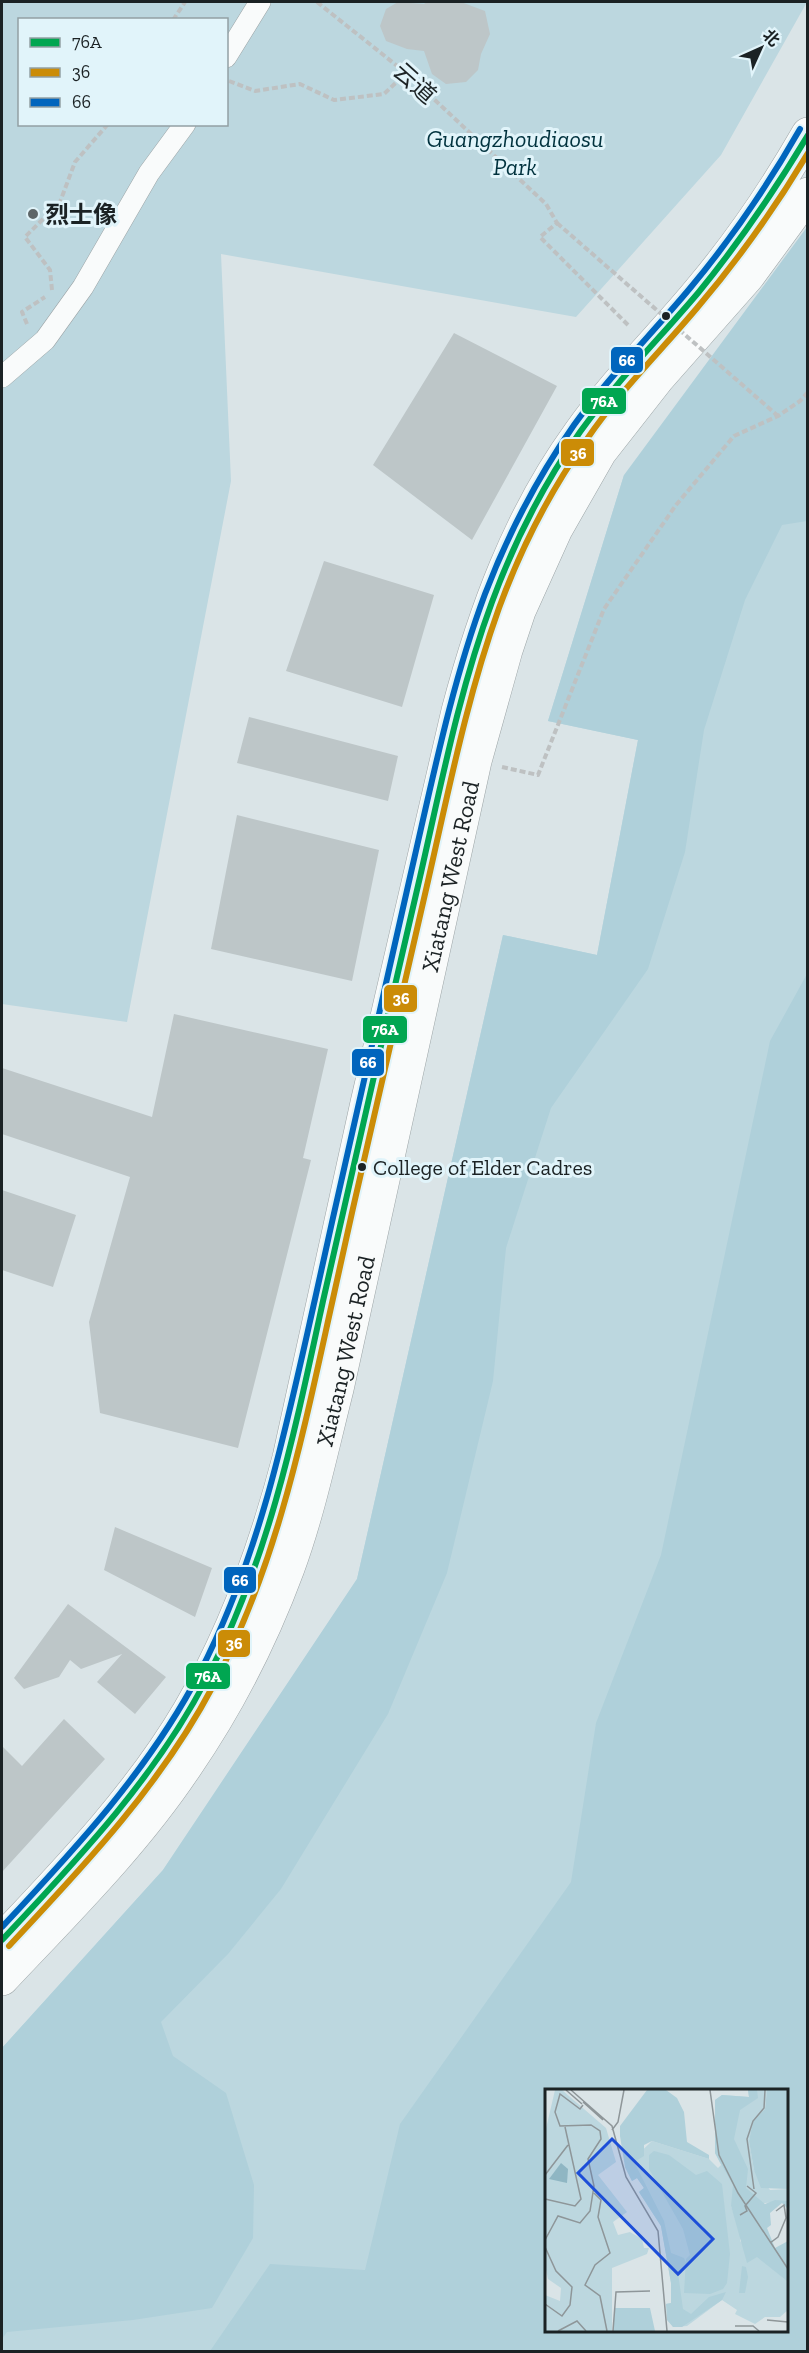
<svg xmlns="http://www.w3.org/2000/svg" width="809" height="2353" font-family="'Zilla Slab','Noto Sans SC',serif">
<style>
.green{fill:#bcd7df;fill-rule:evenodd}
.forest{fill:#afd0da;fill-rule:evenodd}
.building{fill:#bdc6c8}
.lines{fill:none;stroke-linecap:round;stroke-linejoin:round}
.street-casing{stroke:#9ca4a6;stroke-width:22}
.highway-casing{stroke:#9ca4a6;stroke-width:34}
.path{stroke:#bec1c2;stroke-width:4;stroke-dasharray:6 3;stroke-linecap:butt}
.street{stroke:#f9fbfb;stroke-width:21}
.highway{stroke:#f9fbfb;stroke-width:33}
.path-bridge{stroke:#bec1c2;stroke-width:4;stroke-dasharray:6 3;stroke-linecap:butt}
.bus-1-casing{stroke:#e1f4fa;stroke-width:10}
.bus-2-casing{stroke:#e1f4fa;stroke-width:10}
.bus-3-casing{stroke:#e1f4fa;stroke-width:10}
.bus-1{stroke:#00a651;stroke-width:6}
.bus-2{stroke:#cb8c07;stroke-width:6}
.bus-3{stroke:#0065bd;stroke-width:6}
.poi-dot{fill:#5e6668;stroke:#e1f4fa;stroke-width:2}
.bus-dot{fill:#1b2224;stroke:#e1f4fa;stroke-width:2}
.labels{text-anchor:middle;dominant-baseline:central;stroke-width:6;stroke-linejoin:round;paint-order:stroke}
.bus-label{font-size:22px;fill:#1b2224;stroke:#e1f4fa;text-anchor:start}
.street-label{font-size:24px;fill:#1b2224;stroke:#e1f4fa}
.park-label{font-size:24px;font-style:italic;fill:#00323e;stroke:#e1f4fa}
.poi-label{font-size:24px;font-weight:bold;fill:#1b2224;stroke:#e1f4fa;text-anchor:start}
.inset-road{fill:none;stroke:#8e9699;stroke-width:1.5}
.view{fill:#1d4ed8;fill-opacity:0.15;stroke:#1d4ed8;stroke-width:3}
.inset-edge{fill:none;stroke:#1b2224;stroke-width:3}
.line-badge{stroke:#e1f4fa;stroke-width:2}
.badge-label{font-size:16px;text-anchor:middle;font-weight:bold;fill:#fff}
</style>
<rect width="100%" height="100%" fill="#dae4e7"/>
<path class="green" d="M 2,2 L 807,2 L 721,155 L 576,317 L 221,254 L 231,481 L 127,1022 L 2,1004 ZM 20,20 L 226,20 L 226,124 L 20,124 Z
M 807,464 L 807,2351 L 2,2351 L 2,2048 L 163,1870 L 357,1579 L 503,935 L 597,955 L 638,740 L 548,721 L 624,475 ZM 546,2090 L 786,2090 L 786,2330 L 546,2330 Z"/>
<path class="forest" d="M 807,227 L 807,521 L 782,525 L 745,600 L 704,730 L 685,852 L 648,969 L 551,1108 L 506,1248 L 493,1381 L 447,1573 L 388,1714 L 281,1889 L 228,1954 L 161,2022 L 173,2056 L 226,2093 L 254,2185 L 253,2238 L 212,2308 L 133,2320 L 7,2332 L 2,2339 L 2,2048 L 163,1870 L 357,1579 L 503,935 L 597,955 L 638,740 L 548,721 L 624,475 Z
M 807,974 L 807,2351 L 210,2351 L 270,2264 L 365,2270 L 400,2124 L 571,1882 L 596,1723 L 661,1555 L 770,1041 ZM 546,2090 L 786,2090 L 786,2330 L 546,2330 Z"/>
<path class="building" d="M 398,2 L 424,4 L 427,2 L 461,2 L 485,11 L 490,34 L 481,54 L 478,70 L 466,82 L 446,84 L 432,74 L 424,51 L 407,49 L 386,41 L 380,26 L 386,9 Z
M 454,333 L 557,386 L 472,540 L 373,465 Z
M 324,561 L 434,595 L 402,707 L 286,671 Z
M 249,717 L 398,756 L 388,801 L 237,763 Z
M 237,815 L 379,850 L 352,981 L 211,949 Z
M 174,1014 L 328,1049 L 303,1158 L 311,1160 L 238,1448 L 100,1413 L 89,1322 L 130,1177 L 2,1134 L 2,1068 L 152,1117 Z
M 2,1190 L 76,1215 L 53,1287 L 2,1270 Z
M 115,1527 L 212,1568 L 195,1617 L 104,1570 Z
M 68,1604 L 166,1677 L 135,1714 L 97,1682 L 122,1654 L 81,1669 L 70,1660 L 59,1677 L 24,1689 L 14,1678 Z
M 64,1719 L 105,1759 L 2,1872 L 2,1746 L 22,1766 Z"/>
<g class="lines">
<g class="street-casing">
<path id="street" d="M 226,57 L 260,2
M 2,377 L 45,340 L 83,287 L 149,173 L 185,124"/>
</g>
<g class="highway-casing">
<g id="highway">
<path d="M 2,1940 C 69,1869 139,1796 189,1711 C 235,1633 266,1546 289,1458 L 367,1103 L 458,711 C 484,613 519,517 579,434 C 616,381 662,337 702,288 C 742,240 777,188 808,134"/>
<path id="s1" d="M 2,1979 C 66,1911 134,1844 186,1766 C 228,1705 262,1638 288,1568 C 309,1511 322,1448 337,1389 L 475,761 L 506,650 L 519,611 L 556,529 L 600,452 L 658,378 L 748,276 L 808,194"/>
</g>
</g>
<path class="path" d="M 317,2 L 406,73 L 546,204 L 557,223 L 540,237 L 629,326
M 173,20 L 185,2
M 229,81 L 255,91 L 300,84 L 334,100 L 384,94 L 406,73
M 52,290 L 50,270 L 25,237 L 60,202 L 75,162 L 108,124
M 27,324 L 22,312 L 45,297
M 502,767 L 538,775 L 604,609 L 676,505 L 734,436 L 778,416 L 800,401 L 808,392"/>
<use href="#street" class="street"/>
<use href="#highway" class="highway"/>
<path class="path-bridge" d="M 557,223 L 778,416"/>
<g class="bus-1-casing">
<path id="bus-1" d="M 2,1940 C 78,1859 156,1777 207,1678 C 269,1559 295,1431 323,1301 C 355,1160 387,1018 420,877 C 441,785 459,691 492,602 C 514,542 543,485 580,432 C 616,382 659,339 698,293 C 739,243 775,190 808,135"/>
</g>
<g class="bus-2-casing">
<path id="bus-2" d="M 9,1946 C 84,1866 161,1785 213,1686 C 277,1566 303,1434 332,1303 C 363,1162 395,1021 428,881 C 449,789 467,697 499,608 C 521,548 550,491 587,439 C 619,392 660,352 697,308 C 738,260 775,208 808,153"/>
</g>
<g class="bus-3-casing">
<path id="bus-3" d="M 2,1927 C 75,1849 149,1770 199,1674 C 260,1556 286,1428 315,1299 C 346,1158 378,1017 410,877 C 432,782 451,685 485,594 C 508,534 537,478 574,425 C 609,376 653,333 691,287 C 732,238 768,185 800,129"/>
</g>
<use href="#bus-1" class="bus-1"/>
<use href="#bus-2" class="bus-2"/>
<use href="#bus-3" class="bus-3"/>
</g>
<circle class="poi-dot" cx="33" cy="214" r="6"/>
<g class="bus-dot">
<circle cx="666" cy="316" r="5"/>
<circle cx="362" cy="1167" r="5"/>
</g>
<g class="labels">
<g class="bus-label">
<text x="373" y="1167">College of Elder Cadres</text>
</g>
<g class="street-label">
<text transform="translate(415 83) rotate(42)">云道</text>
<text stroke="none"><textPath href="#s1" startOffset="1216">Xiatang West Road</textPath></text>
<text stroke="none"><textPath href="#s1" startOffset="730">Xiatang West Road</textPath></text>
</g>
<g class="park-label">
<text x="515" y="138">Guangzhoudiaosu<tspan x="515" dy="28">Park</tspan></text>
</g>
<g class="poi-label">
<text x="45" y="214">烈士像</text>
</g>
</g>
<g transform="translate(545 2089)">
<rect width="243" height="243" fill="#dae4e7"/>
<path d="M 10,1 L 17,1 L 61,39 L 71,73 L 53,86 L 82,123 L 68,133 L 73,146 L 85,143 L 97,150 L 99,159 L 104,159 L 102,165 L 67,179 L 67,242 L 0,242 L 0,206 L 15,212 L 16,199 L 3,190 L 0,176 L 0,44 ZM 203,1 L 222,1 L 220,20 L 208,35 L 204,52 L 209,81 L 225,101 L 243,100 L 243,112 L 186,117 L 196,146 L 195,152 L 243,193 L 243,221 L 235,228 L 220,228 L 210,235 L 190,225 L 192,221 L 177,211 L 142,237 L 128,238 L 121,215 L 126,214 L 126,194 L 116,137 L 94,103 L 99,99 L 92,89 L 87,92 L 80,78 L 107,52 L 164,70 L 173,79 L 176,76 L 170,64 L 170,11 L 177,6 L 204,8 Z" fill="#bcd7df"/>
<path d="M 102,1 L 121,1 L 132,9 L 139,23 L 142,53 L 164,66 L 164,70 L 107,52 L 99,56 L 99,67 L 89,73 L 119,132 L 126,164 L 139,169 L 141,174 L 133,184 L 138,220 L 146,225 L 164,208 L 181,203 L 177,211 L 137,238 L 128,238 L 122,231 L 121,215 L 126,214 L 126,194 L 116,137 L 94,103 L 99,99 L 92,89 L 87,92 L 80,78 L 75,47 L 75,37 ZM 203,1 L 212,1 L 213,9 L 195,21 L 189,50 L 203,80 L 201,99 L 220,115 L 230,111 L 243,112 L 243,120 L 237,114 L 225,124 L 226,136 L 222,139 L 230,159 L 243,152 L 243,193 L 212,168 L 202,174 L 186,117 L 188,96 L 170,64 L 170,11 L 177,6 L 204,8 ZM 222,1 L 243,1 L 243,100 L 216,99 L 209,81 L 204,52 L 208,32 L 220,20 ZM 109,62 L 124,66 L 151,86 L 162,82 L 177,95 L 185,165 L 182,194 L 178,200 L 165,205 L 139,204 L 141,170 L 145,166 L 138,140 L 104,80 L 104,66 ZM 197,177 L 201,178 L 203,188 L 200,204 L 194,204 ZM 70,219 L 105,219 L 110,242 L 68,242 Z" fill="#afd0da"/>
<path d="M 16,74 L 23,80 L 22,94 L 4,90 Z" fill="#8fb6c3"/>
<path class="inset-road" d="M 21,1 L 37,15M 26,1 L 67,37 L 81,88 L 113,142 L 122,242M 165,1 L 174,66 L 193,104 L 243,180M 38,13 L 58,31M 67,41 L 73,33 L 79,1M 0,86 L 23,56M 209,100 L 202,50 L 208,32 L 219,19 L 220,1M 49,104 L 56,111 L 53,128 L 65,164 L 50,176 L 40,196 L 55,207 L 62,242M 0,110 L 30,117 L 36,110 L 20,38M 195,126 L 202,122 L 200,117 L 211,104 L 202,97M 0,151 L 13,127 L 35,134 L 45,122 L 49,97 L 43,70 L 56,50 L 55,42 L 46,36 L 15,37 L 10,23 L 15,5 L 35,20 L 38,16M 225,154 L 233,148 L 241,129 L 239,116 L 231,122M 0,158 L 11,182 L 27,198 L 25,216 L 17,227 L 0,215M 222,231 L 243,233M 190,237 L 208,237 L 214,242M 13,242 L 32,232 L 41,242M 68,242 L 71,203 L 105,202"/>
<path class="view" d="M 67,50 L 168,150 L 133,185 L 33,84 Z"/>
<rect width="243" height="243" class="inset-edge"/>
</g>
<g class="line-badge">
<rect x="610" y="346" width="34" height="28" rx="6" fill="#0065bd"/>
<rect x="581" y="387" width="46" height="28" rx="6" fill="#00a651"/>
<rect x="560" y="438" width="35" height="29" rx="6" fill="#cb8c07"/>
<rect x="383" y="984" width="35" height="29" rx="6" fill="#cb8c07"/>
<rect x="362" y="1015" width="46" height="29" rx="6" fill="#00a651"/>
<rect x="351" y="1048" width="34" height="29" rx="6" fill="#0065bd"/>
<rect x="223" y="1566" width="34" height="28" rx="6" fill="#0065bd"/>
<rect x="217" y="1629" width="34" height="29" rx="6" fill="#cb8c07"/>
<rect x="185" y="1662" width="46" height="28" rx="6" fill="#00a651"/>
</g>
<g class="badge-label">
<text x="627" y="366">66</text>
<text x="604" y="407">76A</text>
<text x="578" y="459">36</text>
<text x="401" y="1004">36</text>
<text x="385" y="1035">76A</text>
<text x="368" y="1068">66</text>
<text x="240" y="1586">66</text>
<text x="234" y="1649">36</text>
<text x="208" y="1682">76A</text>
</g>
<rect width="809" height="2353" fill="none" stroke="#1b2224" stroke-width="6"/>
<rect x="18" y="18" width="210" height="108" fill="#e1f4fa" stroke="#92a0a4" stroke-width="1.5"/>
<rect x="30" y="38" width="30" height="9" fill="#00a651" stroke="#92a0a4" stroke-width="1.5"/>
<text x="72" y="48" font-size="18" fill="#1b2224">76A</text>
<rect x="30" y="68" width="30" height="9" fill="#cb8c07" stroke="#92a0a4" stroke-width="1.5"/>
<text x="72" y="78" font-size="18" fill="#1b2224">36</text>
<rect x="30" y="98" width="30" height="9" fill="#0065bd" stroke="#92a0a4" stroke-width="1.5"/>
<text x="72" y="108" font-size="18" fill="#1b2224">66</text>
<g transform="translate(761 48) rotate(45)" stroke="#e1f4fa" stroke-width="4.5" paint-order="stroke">
<path d="M0-4.5L10 22L0 15L-10 22Z" fill="#1b2224"/>
<text y="-9" font-size="16" font-weight="bold" text-anchor="middle" fill="#1b2224">北</text>
</g>
</svg>
